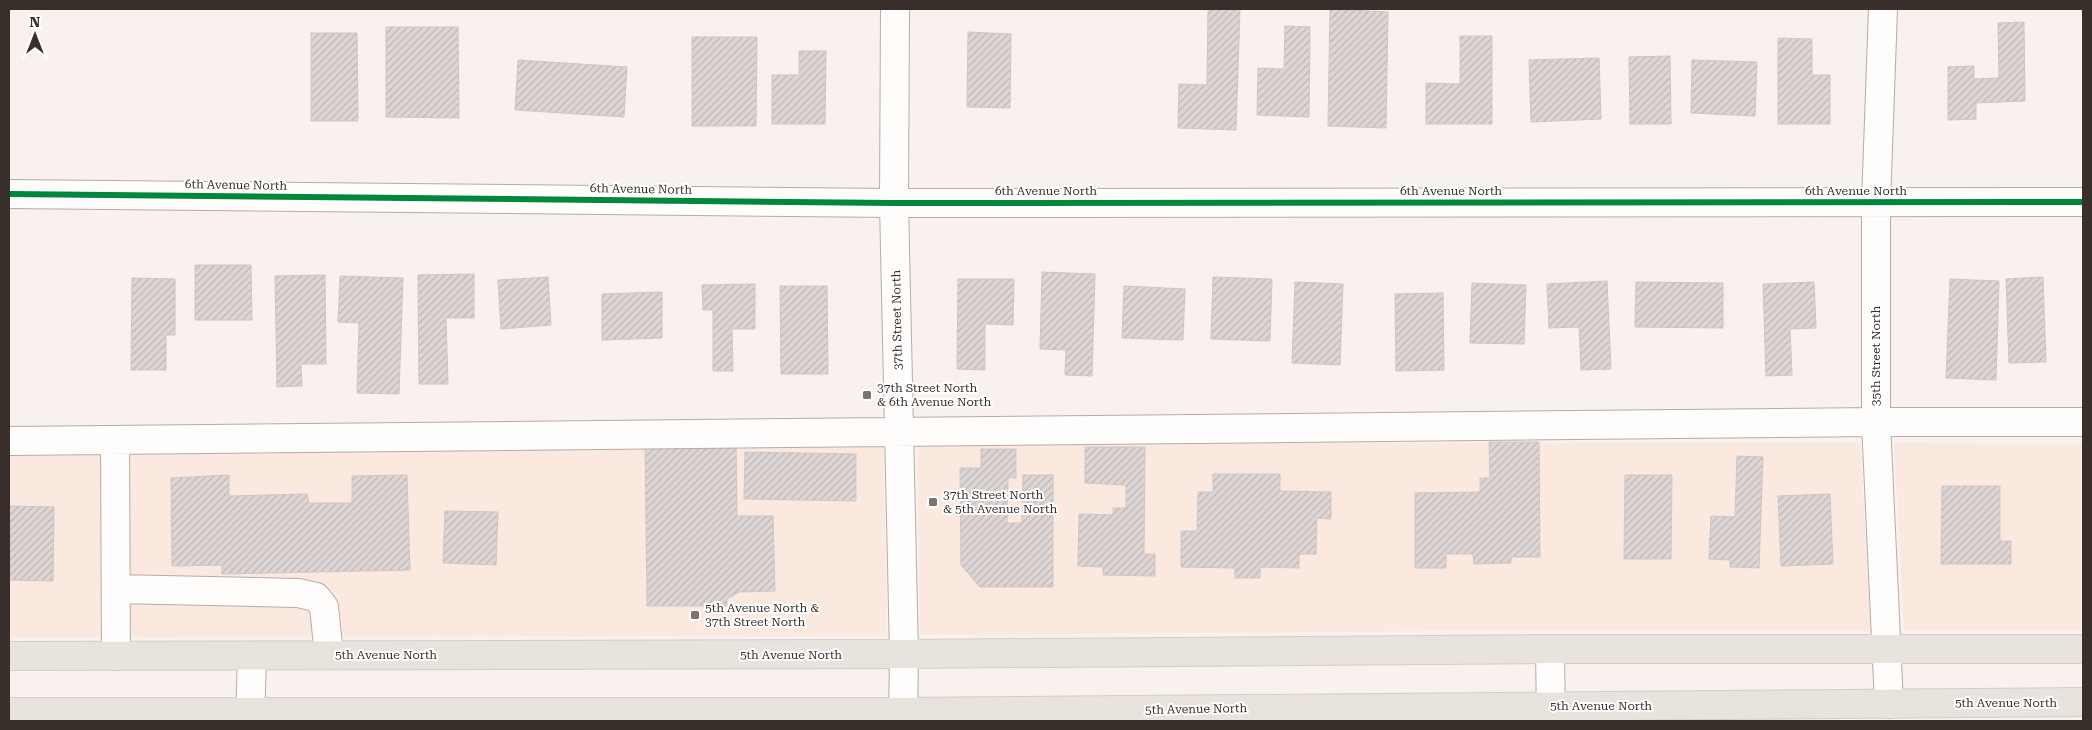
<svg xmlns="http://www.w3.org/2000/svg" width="2092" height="730" font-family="'Roboto Serif',serif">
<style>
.built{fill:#fbe8df}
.building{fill:url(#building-hatch);stroke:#cec6c5}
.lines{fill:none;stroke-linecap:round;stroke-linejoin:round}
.minor-casing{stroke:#b4aca8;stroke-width:30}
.major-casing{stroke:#d1cdca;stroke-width:30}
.minor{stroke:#fefdfc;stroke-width:28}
.major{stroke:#e9e3dd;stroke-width:28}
.cycleway-casing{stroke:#fff;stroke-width:9}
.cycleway{stroke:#00873e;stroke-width:6}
.poi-dot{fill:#7c736e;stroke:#fff;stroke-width:2}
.labels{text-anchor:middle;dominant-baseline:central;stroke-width:4;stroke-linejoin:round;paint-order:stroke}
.street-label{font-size:12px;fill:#392f2a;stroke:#fff}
.poi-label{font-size:12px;fill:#392f2a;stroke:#fff;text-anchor:start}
</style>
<defs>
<pattern id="building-hatch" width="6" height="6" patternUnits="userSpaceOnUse" patternTransform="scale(1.25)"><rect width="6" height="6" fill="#ded5d5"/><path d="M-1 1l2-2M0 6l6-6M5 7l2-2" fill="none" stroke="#bfb7b7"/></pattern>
</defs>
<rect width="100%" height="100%" fill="#f9f1ed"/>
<path class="built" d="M 9,442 L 883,443 L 887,636 L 9,637 Z
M 917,443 L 1860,443 L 1871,631 L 1566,630 L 920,635 Z
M 1894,443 L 2083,444 L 2083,630 L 1904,631 Z"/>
<path class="building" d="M 1208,9 L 1240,9 L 1236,130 L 1178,128 L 1179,84 L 1207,85 Z
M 1330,9 L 1388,12 L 1386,128 L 1328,126 Z
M 2024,22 L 2025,101 L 1976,103 L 1976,119 L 1948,120 L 1948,67 L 1974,66 L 1974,79 L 1999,78 L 1998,23 Z
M 1285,26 L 1310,27 L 1309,117 L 1257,115 L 1258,68 L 1284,69 Z
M 386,27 L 458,27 L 459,118 L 386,117 Z
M 968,32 L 1011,34 L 1010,108 L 967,107 Z
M 311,33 L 357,33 L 358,121 L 311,121 Z
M 1460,36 L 1492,36 L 1492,124 L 1426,124 L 1426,83 L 1460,84 Z
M 692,37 L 757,37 L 756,126 L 692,126 Z
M 1778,38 L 1812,39 L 1812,75 L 1830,75 L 1830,124 L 1778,124 Z
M 799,51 L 826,51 L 825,124 L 772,124 L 772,75 L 799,75 Z
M 1670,56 L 1671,124 L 1630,124 L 1629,57 Z
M 1599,58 L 1601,119 L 1531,122 L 1529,60 Z
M 518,60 L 627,67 L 624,117 L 515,110 Z
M 1692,60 L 1757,62 L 1755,116 L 1691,113 Z
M 195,265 L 251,265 L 252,320 L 195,320 Z
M 1042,272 L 1095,274 L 1092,376 L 1065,375 L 1066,350 L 1040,349 Z
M 474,274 L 474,318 L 446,318 L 448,384 L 419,384 L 418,275 Z
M 325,275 L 326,364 L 301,364 L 302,386 L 277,387 L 275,276 Z
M 340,276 L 403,278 L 399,394 L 357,393 L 359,323 L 338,322 Z
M 548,277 L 551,325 L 501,329 L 498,280 Z
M 1213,277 L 1272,279 L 1270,341 L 1211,339 Z
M 2043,277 L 2046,362 L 2009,363 L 2006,279 Z
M 132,278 L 175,279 L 175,335 L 166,335 L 166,370 L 131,370 Z
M 958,279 L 1014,279 L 1013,325 L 985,324 L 985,370 L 957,369 Z
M 1950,279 L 1999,281 L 1996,380 L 1946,378 Z
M 1607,281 L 1611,369 L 1581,370 L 1579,327 L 1549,328 L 1547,284 Z
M 1295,282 L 1343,284 L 1340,365 L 1292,363 Z
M 1636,282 L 1723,283 L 1723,328 L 1635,327 Z
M 1814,282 L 1816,328 L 1790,329 L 1792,375 L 1766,376 L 1763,284 Z
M 1472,283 L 1526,285 L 1524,344 L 1470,343 Z
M 755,284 L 755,329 L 732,329 L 733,371 L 713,371 L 713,310 L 703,310 L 702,285 Z
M 780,286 L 827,286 L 828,374 L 781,374 Z
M 1124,286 L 1185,289 L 1183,340 L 1122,338 Z
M 662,292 L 662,338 L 602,340 L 602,294 Z
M 1443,293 L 1444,370 L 1396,371 L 1395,294 Z
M 645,439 L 736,440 L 737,516 L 773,516 L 775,591 L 739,592 L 727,599 L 727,606 L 647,606 Z
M 1489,442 L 1539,442 L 1540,557 L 1511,557 L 1511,563 L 1474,564 L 1473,554 L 1446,554 L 1446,568 L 1415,568 L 1415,493 L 1480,492 L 1480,478 L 1490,478 Z
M 1085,447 L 1145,447 L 1144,554 L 1155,554 L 1155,576 L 1103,575 L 1103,567 L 1078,566 L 1079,514 L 1113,515 L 1113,508 L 1126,508 L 1126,485 L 1085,483 Z
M 981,449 L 1016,449 L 1016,478 L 1008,478 L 1007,523 L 1022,523 L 1023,475 L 1053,475 L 1053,587 L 980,587 L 961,565 L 960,468 L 981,468 Z
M 745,452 L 856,454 L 856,501 L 744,499 Z
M 1737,456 L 1763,457 L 1759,568 L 1730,567 L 1730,560 L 1709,559 L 1711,516 L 1735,517 Z
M 1213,474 L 1280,474 L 1280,491 L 1331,492 L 1331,519 L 1317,518 L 1316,554 L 1299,554 L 1299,568 L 1260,567 L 1260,578 L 1235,578 L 1235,568 L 1181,567 L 1181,531 L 1197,531 L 1198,492 L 1213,492 Z
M 229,475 L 229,496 L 307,494 L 309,503 L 352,503 L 352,476 L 407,475 L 410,570 L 222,574 L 222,565 L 172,566 L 171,478 Z
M 1625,475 L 1672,475 L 1671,559 L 1624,559 Z
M 1942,486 L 2000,486 L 2000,541 L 2011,541 L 2011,564 L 1941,564 Z
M 1830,494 L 1833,564 L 1781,566 L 1778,496 Z
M 9,506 L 54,507 L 53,581 L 9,580 Z
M 445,511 L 498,512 L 496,565 L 443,563 Z"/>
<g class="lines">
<g class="minor-casing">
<path id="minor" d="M 895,9 L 894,203 L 904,654 L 903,721
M 1883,9 L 1876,203 L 1876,422 L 1889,704
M 9,194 L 894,203 L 2083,202
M 115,440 L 116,656
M 9,441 L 1876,422 L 2083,422
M 116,589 L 298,593 L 316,597 L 324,607 L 329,655
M 1550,649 L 1551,721
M 250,721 L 252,656"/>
</g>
<g class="major-casing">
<path id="major" d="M 9,656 L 904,654 L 1550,649 L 2083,649
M 9,712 L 903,712 L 2083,702"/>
</g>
<use href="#minor" class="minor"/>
<use href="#major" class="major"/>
<g class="cycleway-casing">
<path id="cycleway" d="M 9,194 L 894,203 L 2083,202"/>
</g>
<use href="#cycleway" class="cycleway"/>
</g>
<g class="poi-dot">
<rect x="862" y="390" width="10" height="10" rx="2.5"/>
<rect x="928" y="497" width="10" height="10" rx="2.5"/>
<rect x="690" y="610" width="10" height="10" rx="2.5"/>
</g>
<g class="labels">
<g class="street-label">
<text transform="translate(236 185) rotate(1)">6th Avenue North</text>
<text transform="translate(641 189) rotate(1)">6th Avenue North</text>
<text x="1046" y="191">6th Avenue North</text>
<text x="1451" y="191">6th Avenue North</text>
<text x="1856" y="191">6th Avenue North</text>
<text transform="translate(897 320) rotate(-91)">37th Street North</text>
<text transform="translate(1876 356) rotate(-90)">35th Street North</text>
<text x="386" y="655">5th Avenue North</text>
<text x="791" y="655">5th Avenue North</text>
<text x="2006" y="703">5th Avenue North</text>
<text x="1601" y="706">5th Avenue North</text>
<text transform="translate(1196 709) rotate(-1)">5th Avenue North</text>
</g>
<g class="poi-label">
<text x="877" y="388">37th Street North<tspan x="877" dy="14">&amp; 6th Avenue North</tspan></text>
<text x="943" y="495">37th Street North<tspan x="943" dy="14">&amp; 5th Avenue North</tspan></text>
<text x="705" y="608">5th Avenue North &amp;<tspan x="705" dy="14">37th Street North</tspan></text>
</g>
</g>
<rect width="2092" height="730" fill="none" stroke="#392f2a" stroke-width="20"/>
<g transform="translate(35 35)" stroke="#ffffff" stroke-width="4" paint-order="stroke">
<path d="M0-4L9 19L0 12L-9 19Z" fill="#392f2a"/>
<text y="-8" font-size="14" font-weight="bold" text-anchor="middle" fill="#392f2a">N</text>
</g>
</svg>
